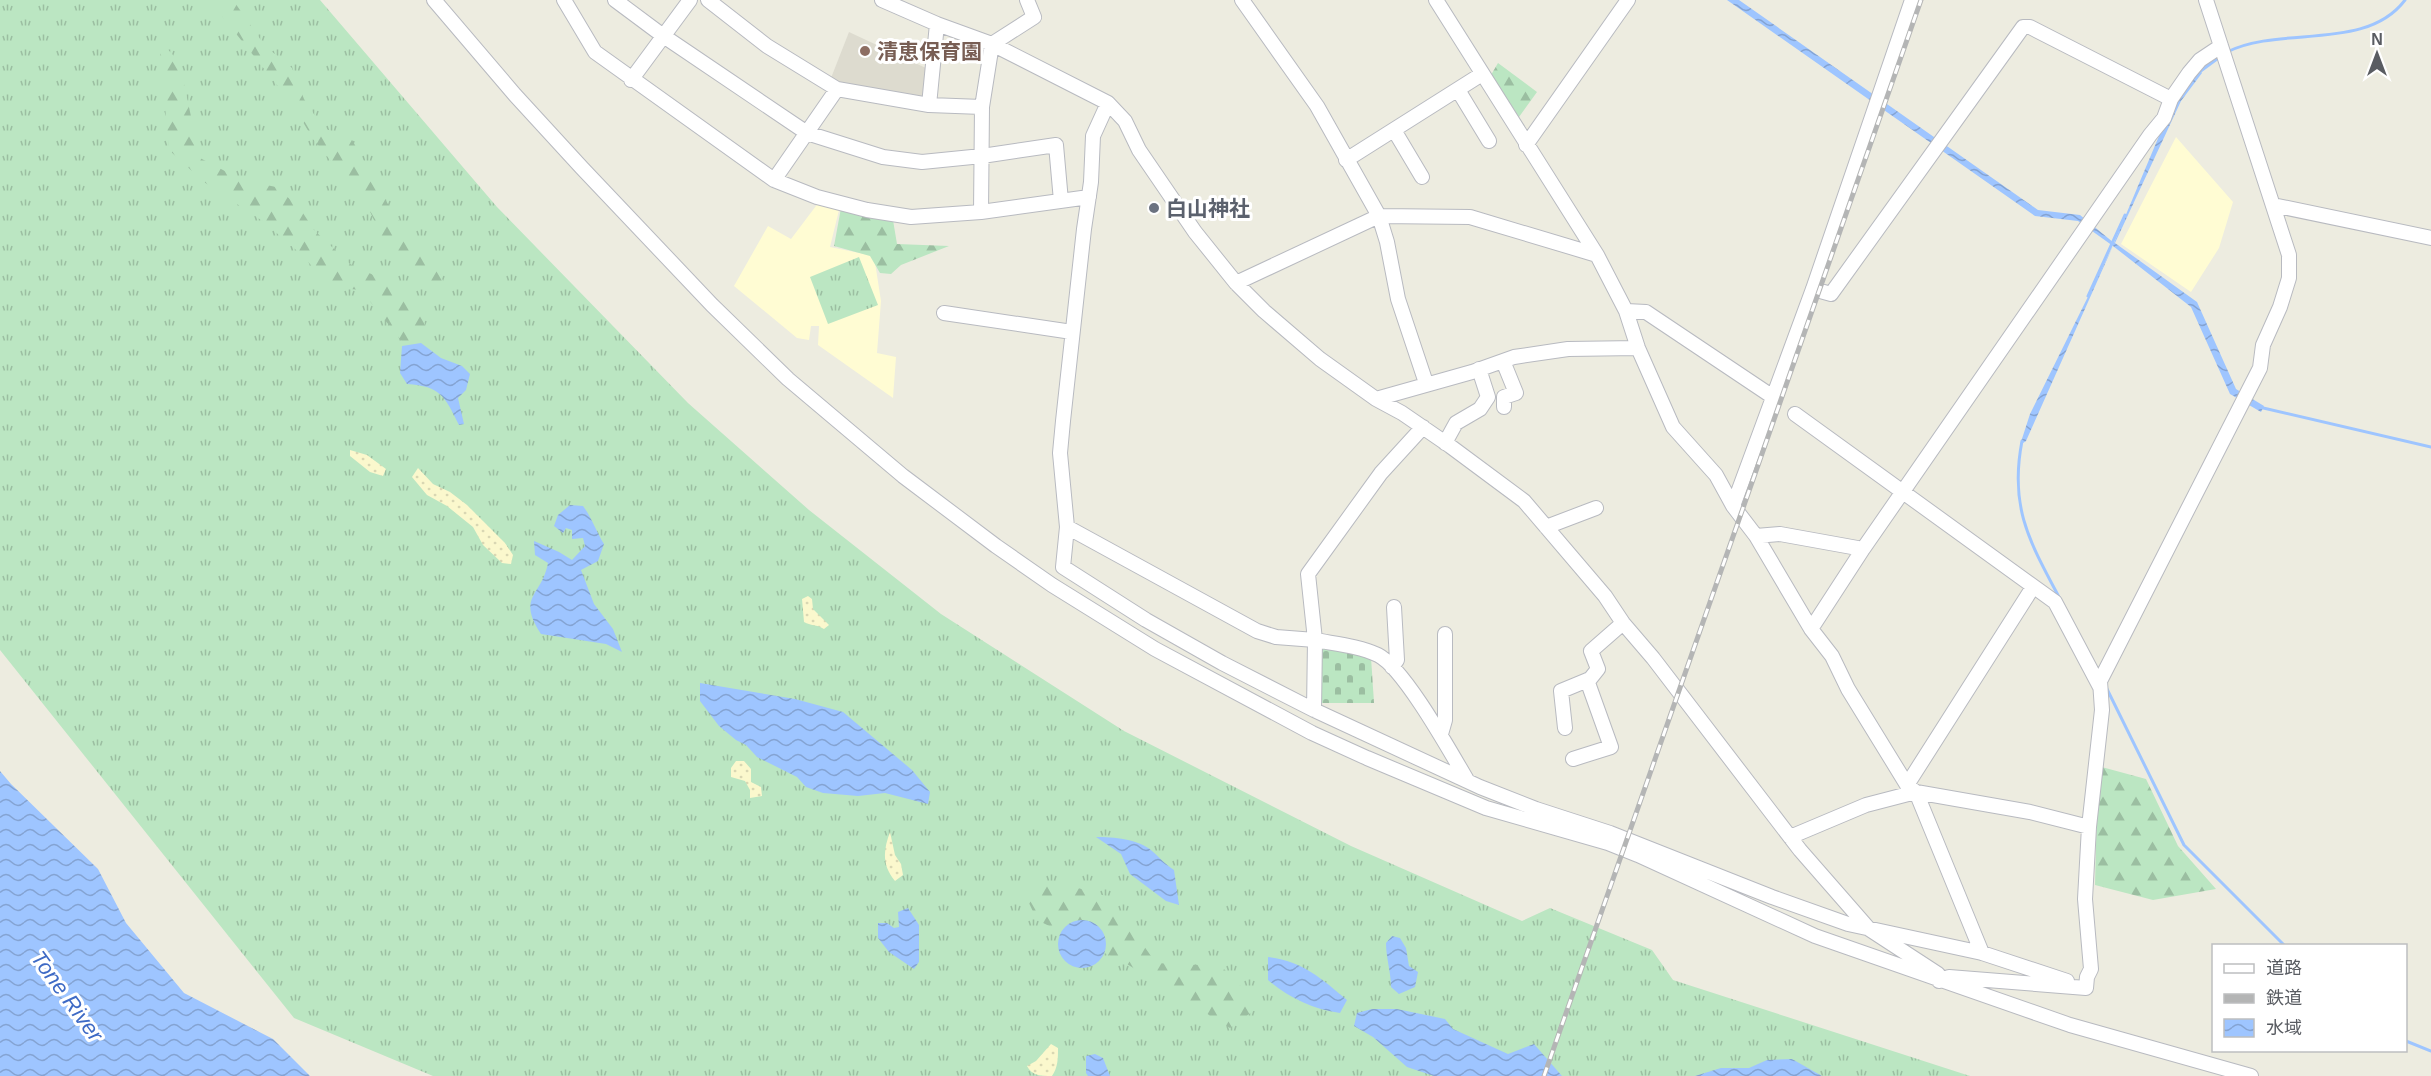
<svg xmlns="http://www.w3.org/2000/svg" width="2431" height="1076" font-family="Arial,'Noto Sans JP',sans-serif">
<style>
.commercial{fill:#fffcd3}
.education{fill:#dddbcf}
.grass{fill:url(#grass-tufts)}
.forest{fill:url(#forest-firs)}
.sand{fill:url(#sand-dots)}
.cemetery{fill:url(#cemetery-stones)}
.water{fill:url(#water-waves)}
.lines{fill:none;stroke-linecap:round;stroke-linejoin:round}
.stream{stroke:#9ec5ff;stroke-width:3}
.minor-casing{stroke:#b8bac0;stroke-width:16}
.minor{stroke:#fff;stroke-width:14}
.rail-casing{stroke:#b4b5b5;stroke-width:5}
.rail{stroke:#fff;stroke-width:3;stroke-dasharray:9;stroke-linecap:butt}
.education-dot{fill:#8d6e63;stroke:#fff;stroke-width:2}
.worship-dot{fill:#6b7280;stroke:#fff;stroke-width:2}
.labels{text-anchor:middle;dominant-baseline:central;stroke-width:6;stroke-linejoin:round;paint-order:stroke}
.education-label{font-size:21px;font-weight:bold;fill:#785e54;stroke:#fff;text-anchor:start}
.worship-label{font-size:21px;font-weight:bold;fill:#5b616d;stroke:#fff;text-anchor:start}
.water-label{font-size:22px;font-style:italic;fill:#3e6ac5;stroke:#fff}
</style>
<defs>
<pattern id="grass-tufts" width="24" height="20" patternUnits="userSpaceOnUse" patternTransform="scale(1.5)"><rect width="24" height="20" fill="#bbe6c2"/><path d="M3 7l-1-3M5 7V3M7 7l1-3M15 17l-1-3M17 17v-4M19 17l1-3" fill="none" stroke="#9bbea1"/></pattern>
<pattern id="forest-firs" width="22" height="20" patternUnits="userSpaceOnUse" patternTransform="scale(1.5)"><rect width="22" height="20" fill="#bbe6c2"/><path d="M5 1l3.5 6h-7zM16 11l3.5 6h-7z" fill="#9bbea1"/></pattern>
<pattern id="sand-dots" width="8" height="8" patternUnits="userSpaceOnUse" patternTransform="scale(1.5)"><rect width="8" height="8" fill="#fbf8cd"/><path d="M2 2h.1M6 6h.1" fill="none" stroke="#d9d7b3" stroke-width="1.8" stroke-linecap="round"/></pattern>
<pattern id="cemetery-stones" width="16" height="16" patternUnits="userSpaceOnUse" patternTransform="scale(1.5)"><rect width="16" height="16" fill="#bbe6c2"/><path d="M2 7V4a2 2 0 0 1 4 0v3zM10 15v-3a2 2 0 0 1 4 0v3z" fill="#9bbea1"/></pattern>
<pattern id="water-waves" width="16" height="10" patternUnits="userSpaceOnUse" patternTransform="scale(1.5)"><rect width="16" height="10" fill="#9ec5ff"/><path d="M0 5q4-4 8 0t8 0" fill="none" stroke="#84a3d2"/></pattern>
</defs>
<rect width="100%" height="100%" fill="#edece0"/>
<path class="commercial" d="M 2176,137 L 2233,202 L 2219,248 L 2191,292 L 2121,244 Z
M 819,202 L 839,210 L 830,247 L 874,256 L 881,301 L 877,353 L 896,357 L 893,398 L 818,345 L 819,326 L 811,326 L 809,340 L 797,338 L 734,286 L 768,226 L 791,239 Z"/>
<path class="education" d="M 849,32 L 928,69 L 926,102 L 857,89 L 831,78 Z"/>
<path class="grass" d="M 0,0 L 320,0 L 497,207 L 688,403 L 809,510 L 941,614 L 1124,731 L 1351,846 L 1522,921 L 1550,908 L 1652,950 L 1673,980 L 1970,1076 L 433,1076 L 294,1018 L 0,650 Z
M 859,257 L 878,305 L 828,324 L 810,277 Z"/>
<path class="forest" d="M 215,0 L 233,0 L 265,46 L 292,68 L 304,99 L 323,128 L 351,138 L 394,215 L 436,263 L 448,294 L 441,305 L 391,257 L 367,205 L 313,139 L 293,105 L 214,6 Z
M 159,40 L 173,55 L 184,84 L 200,158 L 242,180 L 276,187 L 299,207 L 314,230 L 350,264 L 384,280 L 419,307 L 427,330 L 429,348 L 408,349 L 361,290 L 330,287 L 303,256 L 264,222 L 204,182 L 169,150 Z
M 1498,63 L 1537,92 L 1519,117 L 1491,75 Z
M 841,208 L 893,220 L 897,244 L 949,246 L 901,265 L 891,274 L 880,273 L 870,256 L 834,246 Z
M 2098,766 L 2146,779 L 2178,846 L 2216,889 L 2153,900 L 2095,885 Z
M 1021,886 L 1071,886 L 1109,897 L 1156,963 L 1221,966 L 1260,1006 L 1230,1028 L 1127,964 L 1037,920 Z"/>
<path class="sand" d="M 350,450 L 367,455 L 386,469 L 383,476 L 370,472 L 350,456 Z
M 418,468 L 433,484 L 450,492 L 467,505 L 505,543 L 513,555 L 511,564 L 502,563 L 483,545 L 473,527 L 447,506 L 427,495 L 412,477 Z
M 808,596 L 812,599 L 813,609 L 829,625 L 824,629 C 816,624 811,626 804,622 L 802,599 Z
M 736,761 L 744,761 L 751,769 L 751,782 L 761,787 L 762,796 L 750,798 L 750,790 L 745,781 L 731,777 L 731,768 Z
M 890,832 L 895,855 L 901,864 L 903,875 L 895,881 C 882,865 883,851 890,832 Z
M 1051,1044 L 1058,1048 C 1058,1059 1058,1067 1052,1076 C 1041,1076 1032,1076 1027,1066 L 1036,1061 Z"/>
<path class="cemetery" d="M 1320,647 L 1352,651 L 1371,657 L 1374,703 L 1321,703 Z"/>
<path class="water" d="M 1727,0 L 1739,0 L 2038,210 L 2080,215 L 2114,243 L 2175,98 L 2198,68 L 2202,73 L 2181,101 L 2115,243 L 2197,302 L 2236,389 L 2264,406 L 2261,412 L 2230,394 L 2191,307 L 2113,246 L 2026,441 L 2020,445 L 2030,414 L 2113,246 L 2078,221 L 2035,216 Z
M 421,343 L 441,358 L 462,366 L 470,374 L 466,390 L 458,398 L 464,424 L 459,425 C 445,397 441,386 407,384 L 400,373 L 402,346 Z
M 570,505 L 583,506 C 592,518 596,531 604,544 L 598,561 L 581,570 L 594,604 L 613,629 L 622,652 L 606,644 L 541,634 C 516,596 542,596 548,563 L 535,555 L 534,541 L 559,552 L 572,560 L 585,546 L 583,538 L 572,539 L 572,530 L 566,528 L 563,533 L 554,526 L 558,515 Z
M 700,683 L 795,699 L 843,712 L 912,770 L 930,792 L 928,804 L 885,793 L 858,796 L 823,793 L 806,787 L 797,777 L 757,757 L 746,745 L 736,740 L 719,726 L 700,701 Z
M 0,771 L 11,784 L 98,869 L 126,923 L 184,993 L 273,1039 L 310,1076 L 0,1076 Z
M 1096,837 C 1113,837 1139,839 1152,851 C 1160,858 1165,864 1174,870 L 1179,905 L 1166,901 L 1130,874 L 1121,854 Z
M 908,908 L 919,925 L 919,962 L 914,969 L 889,952 L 878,938 L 878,923 L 887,923 L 894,928 L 899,927 L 898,912 Z
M1058 944a24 24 0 1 1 48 0a24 24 0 1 1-48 0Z
M 1392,936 L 1400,938 L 1406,948 L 1409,966 L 1418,972 L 1415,987 L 1399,994 L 1391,987 C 1391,972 1386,958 1386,943 Z
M 1268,957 C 1302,961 1321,978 1347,1000 L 1340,1013 C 1313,1009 1289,998 1268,980 Z
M 1372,1009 L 1397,1009 L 1445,1019 L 1453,1029 L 1508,1054 L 1534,1044 L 1562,1076 L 1434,1076 L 1407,1067 L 1373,1037 L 1354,1026 L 1357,1013 Z
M 1095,1054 L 1103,1058 L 1110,1076 L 1088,1076 L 1086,1073 L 1086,1056 Z
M 1792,1059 L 1822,1076 L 1695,1076 L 1721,1068 L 1749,1068 L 1767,1060 Z"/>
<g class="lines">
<path class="stream" d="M 2227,52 C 2281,25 2366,52 2405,0
M 2198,73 L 2221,56
M 2088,296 L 2125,215
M 2259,407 L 2431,447
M 2022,441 C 2009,508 2030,542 2060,599
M 2106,687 L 2184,845 L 2285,946
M 2406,1041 L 2431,1051"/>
<g class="minor-casing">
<path id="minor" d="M 434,0 L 515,95 L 582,168 L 712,305 L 788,379 L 903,476 L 996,546 L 1052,585 L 1155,649 L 1312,733 L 1367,758 L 1486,808 L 1608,843 L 1638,855 L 1815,936 L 2070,1025 L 2251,1076
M 564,0 L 595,52 L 774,180 L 817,197 L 867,210 L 911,217 L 981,212 L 1089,197
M 615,0 L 662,35 L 807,133 L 883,157 L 922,162 L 982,156 L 1056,145 L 1061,201
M 708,0 L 767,46 L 837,89 L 929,105 L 982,107
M 882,0 L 937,24 L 992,44 L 1108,103 L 1125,121 L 1139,150 L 1195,232 L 1236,283 L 1264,311 L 1320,359 L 1376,399 L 1402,413 L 1450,446 L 1524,501 L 1605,596 L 1623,623 L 1653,658 L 1800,850 L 1869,929 L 1938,974 L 1939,981 L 1949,977 L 2086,988 L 2087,977 L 2091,969 L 2085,899 L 2089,827 L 2102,710 L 2100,681 L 2260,368 L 2263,345 L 2280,307 L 2289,278 L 2289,255 L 2206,0
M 1242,0 L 1317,106 L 1379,216 L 1387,242 L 1398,299 L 1426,383
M 1436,0 L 1597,255 L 1626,311 L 1638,348 L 1673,427 L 1716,475 L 1733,506 L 1756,536 L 1811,629 L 1832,656 L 1848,689 L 1907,785 L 1916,792 L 1982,953
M 631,80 L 690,0
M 1458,90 L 1489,141
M 1108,103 L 1093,136 L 1091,182 L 1084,229 L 1063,421 L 1060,453 L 1067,527 L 1063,567 L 1146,620 L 1222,663 L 1314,710 L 1480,787 L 1536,809 L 1610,833 L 1772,897 L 1848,924 L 1982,953 L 2067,981
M 929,105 L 937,24
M 1394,130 L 1422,177
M 1526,145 L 1628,0
M 1346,160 L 1482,74
M 774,180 L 837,89
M 2273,205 L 2431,238
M 981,212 L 982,107 L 992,44 L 1034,17 L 1027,0
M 1236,283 L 1379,216 L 1470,217 L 1597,255
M 1813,289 L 1831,294 L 2023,27 L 2030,27 L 2171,99
M 1626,311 L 1646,312 L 1773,397
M 944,313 L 1072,332
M 1503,361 L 1516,393 L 1504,397 L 1504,407
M 1376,399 L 1472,372 L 1514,357 L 1568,349 L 1638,348
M 1795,414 L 2055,602 L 2100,687
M 1445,443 L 1456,423 L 1480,409 L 1488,397 L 1479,369
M 1733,506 L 1813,289 L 1912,0
M 1067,527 L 1257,631 L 1276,637 L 1315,640 L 1308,574 L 1381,473 L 1423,427
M 1546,527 L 1596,508
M 1756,536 L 1780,534 L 1863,549
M 1811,629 L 1863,549 L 2150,135 L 2164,118 L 2171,99 L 2189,73 L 2200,60 L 2221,46
M 1392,667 L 1397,660 L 1394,607
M 1314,710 L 1315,640 C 1336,644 1359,646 1378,655 C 1404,668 1451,753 1467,780
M 1565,728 L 1561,691 L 1590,679 L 1598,669 L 1591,651 L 1623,623
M 1441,734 L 1445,720 L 1445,634
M 1573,759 L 1611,747 L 1587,680
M 1907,785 L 2033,587
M 1790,837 L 1866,805 L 1916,792 L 2030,812 L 2089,827"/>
</g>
<use href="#minor" class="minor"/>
<g class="rail-casing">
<path id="rail" d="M 1544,1076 L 1921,0"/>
</g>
<use href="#rail" class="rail"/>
</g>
<circle class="education-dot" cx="865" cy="51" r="6"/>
<circle class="worship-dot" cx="1154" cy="208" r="6"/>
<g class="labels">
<g class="education-label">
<text x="877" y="51">清恵保育園</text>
</g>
<g class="worship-label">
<text x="1166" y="208">白山神社</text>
</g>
<g class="water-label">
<text transform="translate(67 996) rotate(54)">Tone River</text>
</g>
</g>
<rect x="2212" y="944" width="195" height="108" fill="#ffffff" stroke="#bdbec0" stroke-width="1.5"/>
<rect x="2224" y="964" width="30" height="9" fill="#ffffff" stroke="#bdbec0" stroke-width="1.5"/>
<text x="2266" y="974" font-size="18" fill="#595c62">道路</text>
<rect x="2224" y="994" width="30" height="9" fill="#b4b5b5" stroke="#bdbec0" stroke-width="1.5"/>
<text x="2266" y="1004" font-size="18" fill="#595c62">鉄道</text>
<rect x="2224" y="1019" width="30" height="18" fill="url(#water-waves)" stroke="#bdbec0" stroke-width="1.5"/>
<text x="2266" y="1034" font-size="18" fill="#595c62">水域</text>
<g transform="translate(2377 54)" stroke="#ffffff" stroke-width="4.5" paint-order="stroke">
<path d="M0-4.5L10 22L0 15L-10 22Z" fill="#595c62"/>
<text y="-9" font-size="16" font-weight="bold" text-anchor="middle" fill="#595c62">N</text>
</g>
</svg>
